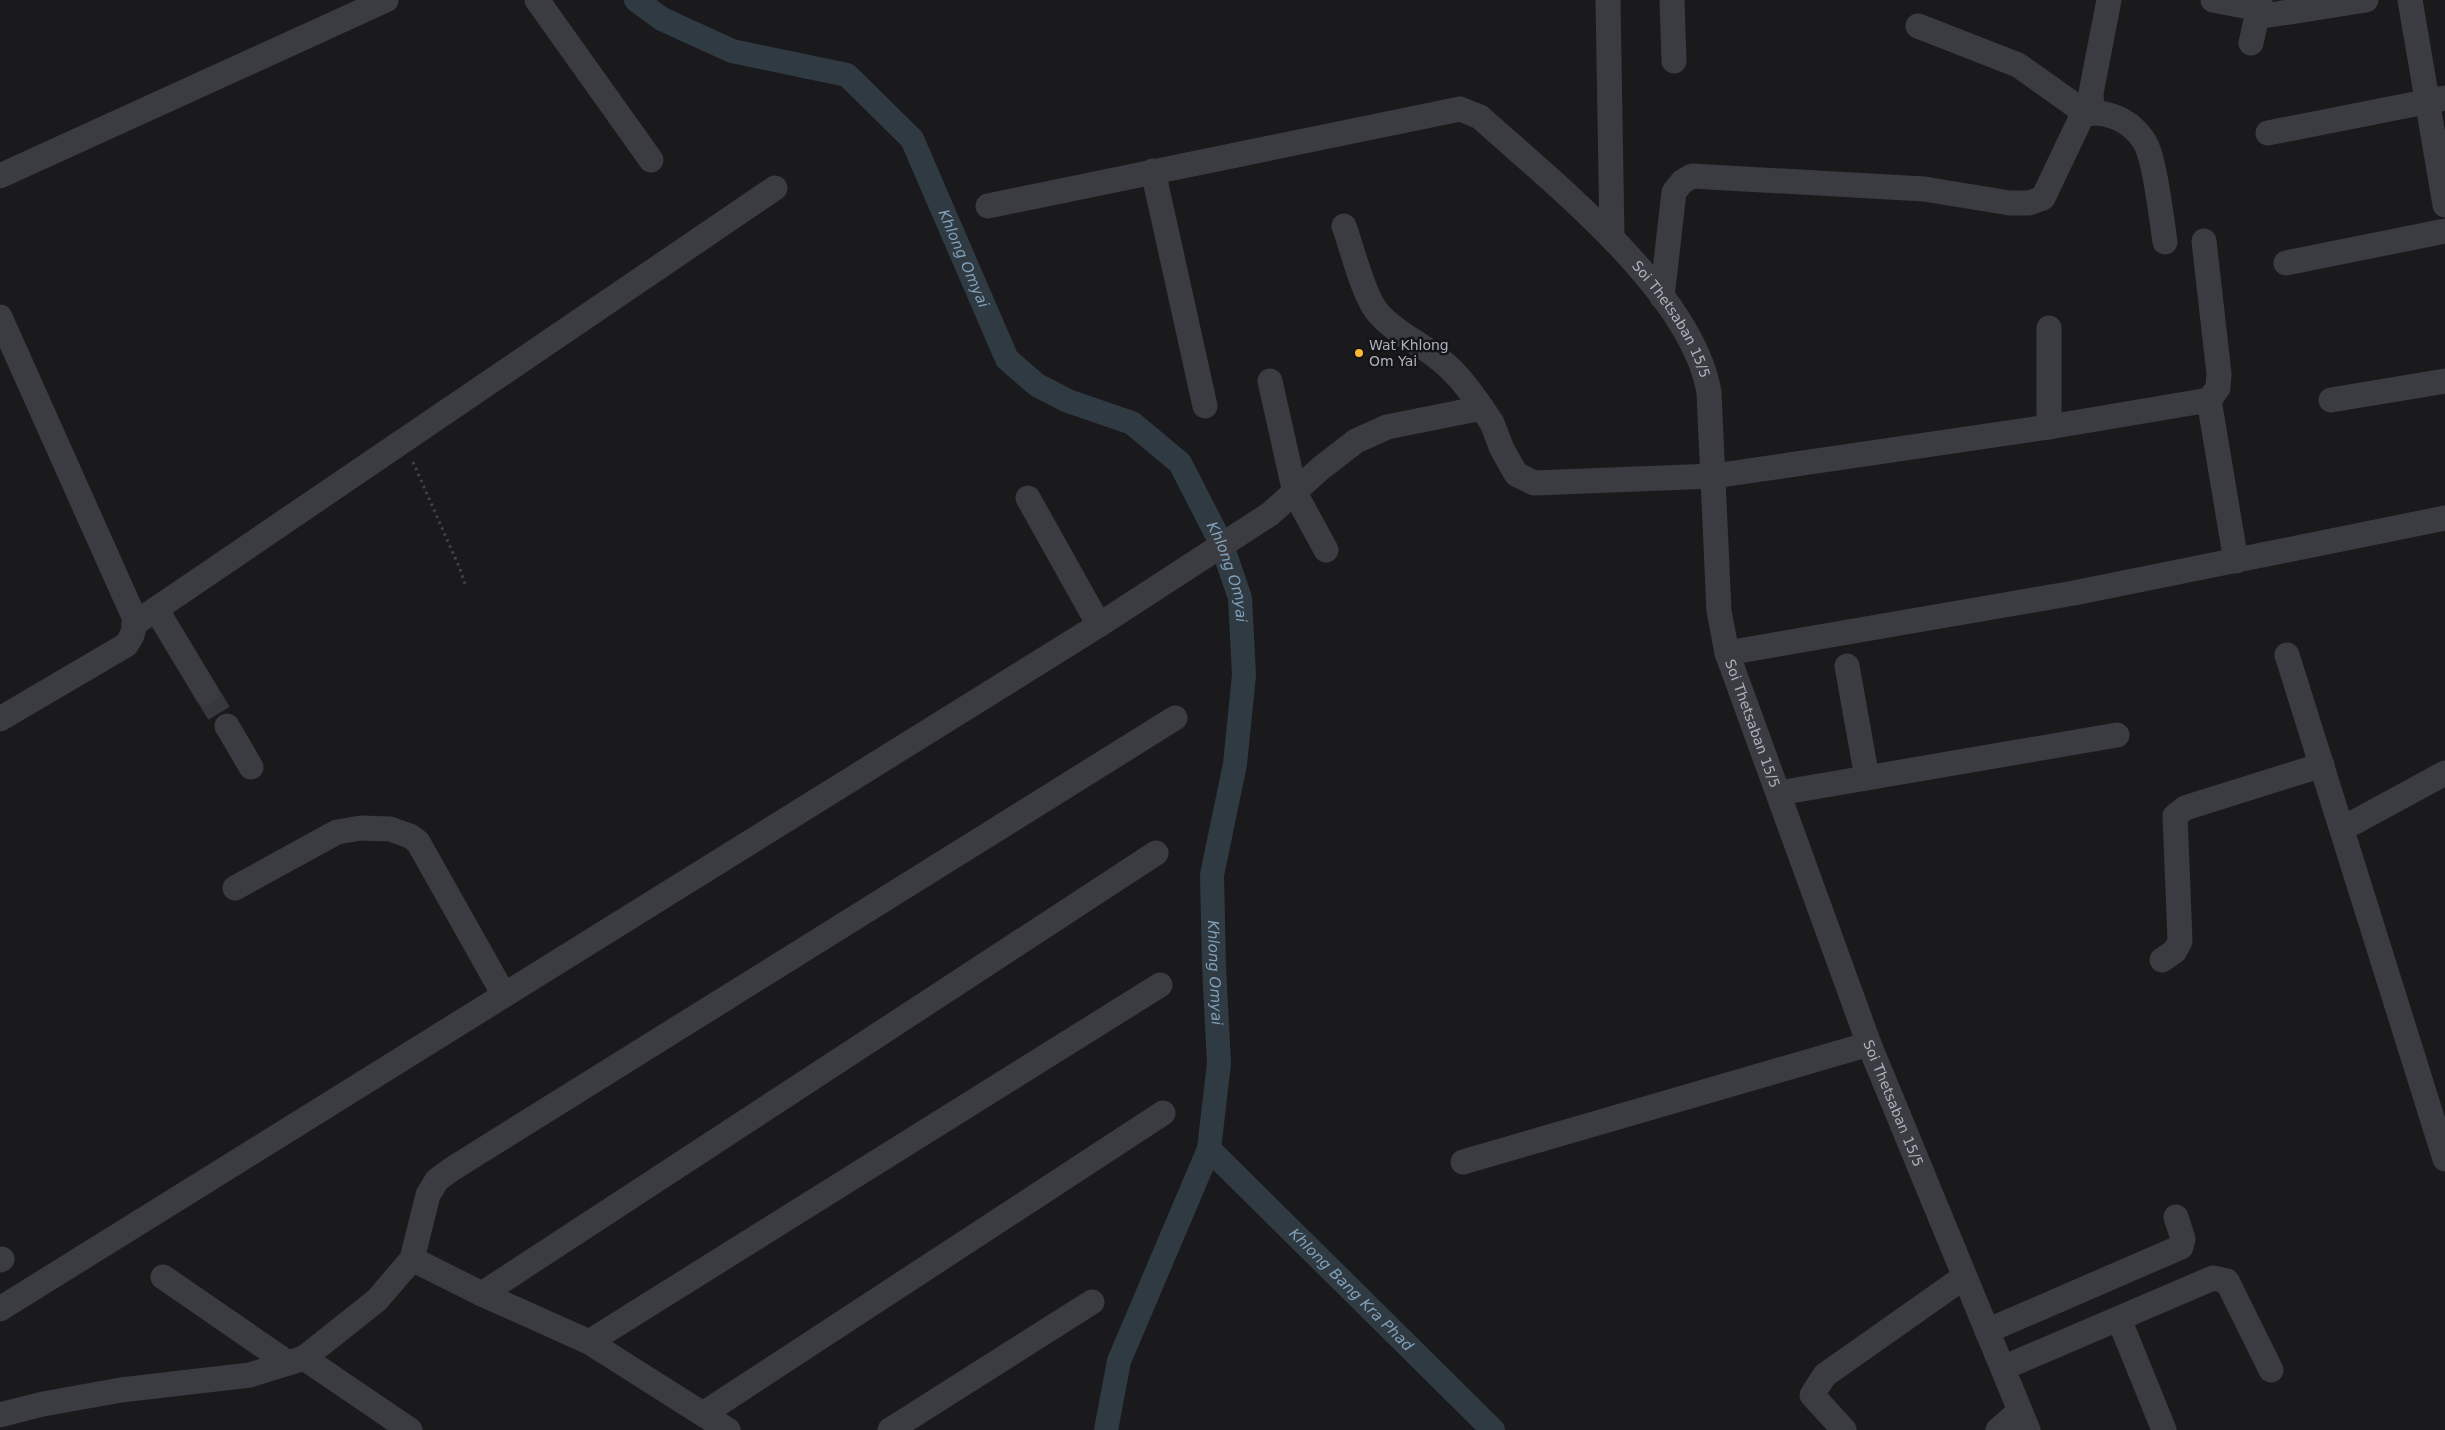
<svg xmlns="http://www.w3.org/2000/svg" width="2445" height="1430" font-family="'DejaVu Sans',sans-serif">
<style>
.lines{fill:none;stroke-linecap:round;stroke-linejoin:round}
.canal{stroke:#2f3a42;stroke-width:24}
.minor-tunnel{stroke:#37383d;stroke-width:25;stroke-dasharray:25 12;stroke-linecap:butt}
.path{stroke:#414349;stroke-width:3;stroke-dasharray:2.5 4;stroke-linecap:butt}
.minor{stroke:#3b3c42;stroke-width:25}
.poi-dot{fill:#ffb630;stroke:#151518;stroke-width:2}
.labels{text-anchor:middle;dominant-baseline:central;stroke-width:5;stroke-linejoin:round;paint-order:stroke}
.street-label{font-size:14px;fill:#acb2bd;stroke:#151518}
.poi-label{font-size:14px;fill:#acb2bd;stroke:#151518;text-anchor:start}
.water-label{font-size:15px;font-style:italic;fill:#81a0ba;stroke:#151518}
</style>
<rect width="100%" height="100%" fill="#1a1a1d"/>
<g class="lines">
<g class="canal">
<path id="s1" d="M 636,0 L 662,19 L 732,51 L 847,75 L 912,139 L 1007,359 L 1037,385 L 1068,401 L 1132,423 L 1180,463 L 1222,545 L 1240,598 L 1244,675 L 1235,764 L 1212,875 L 1214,967 L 1219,1063 L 1209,1149 L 1119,1361 L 1106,1430"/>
<path id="s2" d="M 1209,1149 L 1493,1430"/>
</g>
<path class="minor-tunnel" d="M 206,692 L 227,726"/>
<path class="path" d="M 413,462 L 460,569 L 466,587"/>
<g class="minor">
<path d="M 537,0 L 651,160"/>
<path d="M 1608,0 L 1612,237"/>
<path d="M 1672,0 L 1674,61"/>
<path d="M 2213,0 L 2259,9"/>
<path d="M 2410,0 L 2445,205"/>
<path d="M 2257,17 L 2366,0"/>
<path d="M 1918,26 L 2018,65 L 2087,114"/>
<path d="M 2251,43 L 2260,2"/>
<path d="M 2092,113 L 2091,93 L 2109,0"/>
<path d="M 2268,133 L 2445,98"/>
<path d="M 1153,171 L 1205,406"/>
<path d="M 0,176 L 386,0"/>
<path id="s3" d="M 988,206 L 1460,109 L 1480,117 C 1553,183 1692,292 1709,392 L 1719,611 L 1727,653 L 1869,1044 L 2028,1430"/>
<path d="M 1344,226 C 1352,248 1364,298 1379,314 C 1395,332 1416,341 1434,355 C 1455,370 1468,388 1482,408"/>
<path d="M 2286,263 L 2445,231"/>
<path d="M 1662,297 L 1674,192 L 1682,182 L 1692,176 L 1924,189 L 2010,203 L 2029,203 L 2043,198 L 2082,116 C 2091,111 2102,113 2112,116 C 2128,121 2144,135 2149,152 C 2157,176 2161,215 2165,242"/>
<path d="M 0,317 L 134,617 C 135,629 133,636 126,645 L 0,719"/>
<path d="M 1270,381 L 1295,493 L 1326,550"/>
<path d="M 2209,400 L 2236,561"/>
<path d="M 2331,400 L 2445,381"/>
<path d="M 2049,427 L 2049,328"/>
<path d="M 1028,498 L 1099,625"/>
<path d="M 156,609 L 206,692"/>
<path d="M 134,624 L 775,188"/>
<path d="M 1727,653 L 2074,593 L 2445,518"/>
<path d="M 2287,655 L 2445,1159"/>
<path d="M 1847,666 L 1867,778"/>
<path d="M 227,726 L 251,767"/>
<path d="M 1779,793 L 2117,735"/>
<path d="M 2342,829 L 2445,773"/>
<path d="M 235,888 L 337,832 L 361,828 L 390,829 L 410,836 L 418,842 L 504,995"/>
<path d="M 2162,960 L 2175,951 L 2180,941 L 2175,816 L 2185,808 L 2322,765"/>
<path d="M 1463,1162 L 1869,1044"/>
<path d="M 412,1259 L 482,1294 L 589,1342 L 728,1430"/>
<path d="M 0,1260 L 2,1259"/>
<path d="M 163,1277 L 288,1363"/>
<path d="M 482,1294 L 1156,853"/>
<path d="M 0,1309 L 1099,625 L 1270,514 L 1321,468 L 1356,441 L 1387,427 L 1482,408 L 1492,423 L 1502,449 L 1516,474 L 1534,483 L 1714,476 L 2049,427 L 2209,400 L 2218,388 L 2219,374 L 2204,241"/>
<path d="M 2119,1319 L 2164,1430"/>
<path d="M 1987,1331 L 2181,1247 L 2183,1239 L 2176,1217"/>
<path d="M 589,1342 L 1160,985"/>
<path d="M 304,1358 L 410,1430"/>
<path d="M 2003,1368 L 2213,1278 L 2227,1281 L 2271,1370"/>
<path d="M 703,1414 L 1163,1113"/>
<path d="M 0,1415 L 43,1404 L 121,1390 L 250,1375 L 304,1358 L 377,1300 L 412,1259 L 428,1195 L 437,1180 L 452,1169 L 1175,718"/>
<path d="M 890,1430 L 1092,1302"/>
<path d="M 1844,1430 L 1812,1395 L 1825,1375 L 1964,1277"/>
<path d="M 1998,1430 L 2020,1411"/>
</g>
</g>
<circle class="poi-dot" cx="1359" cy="353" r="5"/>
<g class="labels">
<g class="street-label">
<text stroke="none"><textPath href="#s3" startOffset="784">Soi Thetsaban 15/5</textPath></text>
<text stroke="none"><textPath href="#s3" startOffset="1204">Soi Thetsaban 15/5</textPath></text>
<text stroke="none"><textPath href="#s3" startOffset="1609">Soi Thetsaban 15/5</textPath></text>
</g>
<g class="poi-label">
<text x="1369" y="345">Wat Khlong<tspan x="1369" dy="16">Om Yai</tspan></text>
</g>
<g class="water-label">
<text stroke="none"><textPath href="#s1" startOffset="448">Khlong Omyai</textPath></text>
<text stroke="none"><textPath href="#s1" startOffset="882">Khlong Omyai</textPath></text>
<text stroke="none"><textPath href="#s1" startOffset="1288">Khlong Omyai</textPath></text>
<text stroke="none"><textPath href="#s2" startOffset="200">Khlong Bang Kra Phad</textPath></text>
</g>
</g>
</svg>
